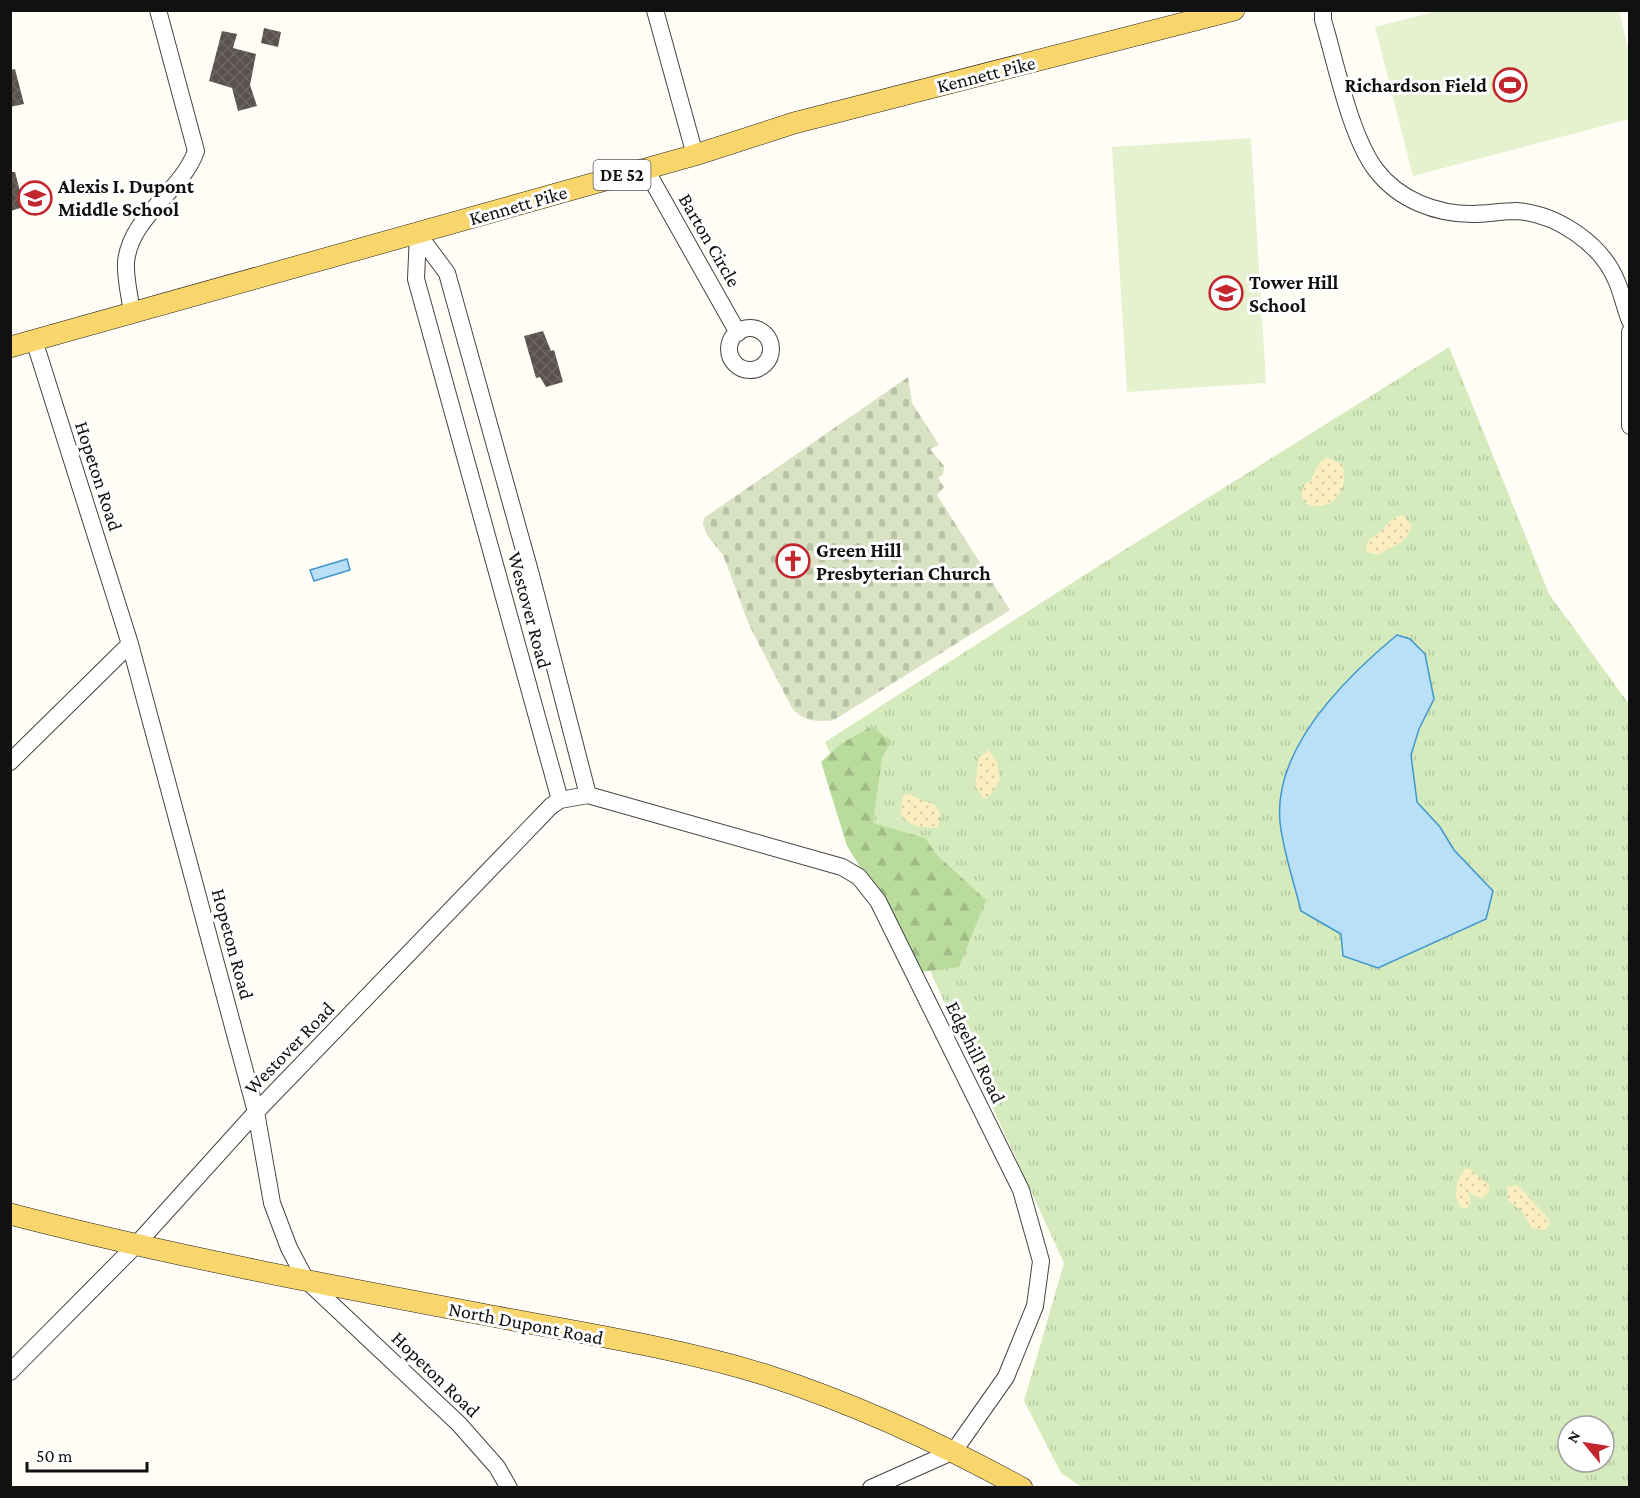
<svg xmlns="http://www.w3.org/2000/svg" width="1640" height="1498" font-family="'Crimson Pro',serif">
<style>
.grass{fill:url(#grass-tufts);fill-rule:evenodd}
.forest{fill:url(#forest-firs)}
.sand{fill:url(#sand-dots)}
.cemetery{fill:url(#cemetery-stones)}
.pitch{fill:#e6f2cf}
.water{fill:#b9e0f7;stroke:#3f96cf;stroke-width:1.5}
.building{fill:url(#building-cross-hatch)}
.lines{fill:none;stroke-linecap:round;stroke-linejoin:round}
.minor-casing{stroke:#444;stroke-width:18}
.major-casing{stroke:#222;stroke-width:22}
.minor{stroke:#fff;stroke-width:16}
.major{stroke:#f9d66b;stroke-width:21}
.labels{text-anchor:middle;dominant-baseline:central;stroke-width:6;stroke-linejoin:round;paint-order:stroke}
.shield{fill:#fff;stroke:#585858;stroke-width:1.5}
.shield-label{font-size:18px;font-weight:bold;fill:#111}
.street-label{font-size:20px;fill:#111;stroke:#fff}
.poi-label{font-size:20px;font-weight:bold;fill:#111;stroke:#fff;text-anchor:start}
</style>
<defs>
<pattern id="grass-tufts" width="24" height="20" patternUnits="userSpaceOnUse" patternTransform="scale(1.5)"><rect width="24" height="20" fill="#d5ebbd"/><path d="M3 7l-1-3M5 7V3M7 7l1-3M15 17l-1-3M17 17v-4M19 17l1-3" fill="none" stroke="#b6c8a1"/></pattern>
<pattern id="forest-firs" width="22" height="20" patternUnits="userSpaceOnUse" patternTransform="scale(1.5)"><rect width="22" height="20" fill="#b9dc9c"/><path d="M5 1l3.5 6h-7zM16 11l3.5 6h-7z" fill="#9ebc85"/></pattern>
<pattern id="sand-dots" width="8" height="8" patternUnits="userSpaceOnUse" patternTransform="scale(1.5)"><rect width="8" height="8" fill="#fbeec1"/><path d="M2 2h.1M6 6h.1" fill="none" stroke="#d6cba5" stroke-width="1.8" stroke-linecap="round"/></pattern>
<pattern id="cemetery-stones" width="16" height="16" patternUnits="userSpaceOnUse" patternTransform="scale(1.5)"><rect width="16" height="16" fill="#d9e3c4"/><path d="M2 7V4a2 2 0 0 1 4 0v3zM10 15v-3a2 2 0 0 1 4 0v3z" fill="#b9c2a7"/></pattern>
<pattern id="building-cross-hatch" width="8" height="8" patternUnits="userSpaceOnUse" patternTransform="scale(1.5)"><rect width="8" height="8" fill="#5a524d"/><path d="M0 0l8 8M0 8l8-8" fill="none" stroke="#6d6662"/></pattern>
</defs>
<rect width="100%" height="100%" fill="#fffdf5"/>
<path class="grass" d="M 1449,347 L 1549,594 L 1629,704 L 1629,1487 L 1083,1488 L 1061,1473 L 1024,1401 L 1064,1263 L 825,742 L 1097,567 ZM 1568,1426 L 1604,1426 L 1604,1462 L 1568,1462 Z"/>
<path class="forest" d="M 872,726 L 891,742 L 882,758 L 873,823 L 925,838 L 937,855 L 986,900 L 959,967 L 921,972 L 893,920 L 847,846 L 821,762 L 842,743 Z"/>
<path class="sand" d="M 1326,457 L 1342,464 C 1357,512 1290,519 1304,486 C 1307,479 1306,486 1311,480 C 1317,470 1314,466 1326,457 Z
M 1403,515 L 1411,525 C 1408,545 1392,545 1378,555 L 1367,552 C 1364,540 1371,539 1379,533 C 1388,525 1389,518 1403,515 Z
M 989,750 L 997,762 L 1000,781 L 989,797 L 984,799 L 975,786 L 979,757 Z
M 908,794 L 935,805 L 940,814 L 938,828 C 921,828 910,827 900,813 L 903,796 Z
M 1467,1167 L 1488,1184 L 1490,1190 L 1483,1199 L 1469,1193 L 1471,1204 L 1465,1209 C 1450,1204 1456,1175 1467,1167 Z
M 1517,1185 L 1549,1219 L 1550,1224 L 1545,1230 L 1532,1228 L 1523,1212 L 1508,1200 L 1507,1187 Z"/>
<path class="cemetery" d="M 908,377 L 912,403 L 939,445 L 930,449 L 944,466 L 943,474 L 938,478 L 944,487 L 937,495 L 1010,610 L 834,720 C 816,722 804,722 792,708 L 750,627 L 723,555 L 707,535 L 703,524 L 704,518 Z"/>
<path class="pitch" d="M 1437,11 L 1619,11 L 1629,52 L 1629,119 L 1413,176 L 1375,27 Z
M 1251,138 L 1266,383 L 1127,392 L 1112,147 Z"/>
<path class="water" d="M 347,559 L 350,570 L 314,581 L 310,570 Z
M 1397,635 L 1410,639 L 1425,654 L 1434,699 L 1419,729 L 1411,755 L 1417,802 L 1440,827 L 1454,850 L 1493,891 L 1486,919 L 1378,968 L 1343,956 L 1341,934 L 1301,911 C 1294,882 1283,851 1280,822 C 1273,748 1345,678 1397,635 Z"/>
<path class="building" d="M 264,28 L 281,32 L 278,47 L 261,43 Z
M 222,31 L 237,34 L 233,48 L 256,54 L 250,85 L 257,106 L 238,111 L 232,88 L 209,81 Z
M 15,69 L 24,104 L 10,107 L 10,70 Z
M 10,172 L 15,172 L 24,207 L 10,211 Z
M 543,331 L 551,351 L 554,350 L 563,382 L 546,387 L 540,377 L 536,378 L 524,336 Z"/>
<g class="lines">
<g class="minor-casing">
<path id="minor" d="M 655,10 L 695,155
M 1323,10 L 1323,20 C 1336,63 1350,136 1376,170 C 1399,200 1436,214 1472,214 C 1487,214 1502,211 1517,211 C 1557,214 1602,244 1617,282 C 1622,294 1625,308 1630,321
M 645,168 L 738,333
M 418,234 L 447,273 L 531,575 L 588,795
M 418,234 L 416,279 L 560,800
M 132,313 C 130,297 125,278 126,262 C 131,215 181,193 196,151 L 158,10
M729 349a21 21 0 1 1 42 0a21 21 0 1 1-42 0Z
M 1630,332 L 1630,426
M 34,340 L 130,644 L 256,1112 L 272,1203 L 289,1248 L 306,1280 L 459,1424 L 497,1467 L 509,1488
M 10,762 L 130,644
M 10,1372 L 135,1246 L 256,1112 L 551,806 L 560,800 L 588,795 L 842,867 L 859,877 L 878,901 L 1021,1190 L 1041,1261 L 1035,1306 L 1006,1377 L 954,1451 L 871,1488"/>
</g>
<g class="major-casing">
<path id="major" d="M 10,347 L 695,155 L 794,123 L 1234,10
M 10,1214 C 168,1255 327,1285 487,1315 C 580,1333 675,1347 766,1375 C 856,1404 940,1443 1022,1488"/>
</g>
<use href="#minor" class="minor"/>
<use href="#major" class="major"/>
</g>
<defs>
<g id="stadium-ring" transform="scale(1.725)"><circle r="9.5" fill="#fff" stroke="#c4262e" stroke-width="1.5"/><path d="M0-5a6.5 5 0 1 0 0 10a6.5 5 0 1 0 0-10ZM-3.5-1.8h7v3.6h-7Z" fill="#c4262e"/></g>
<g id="school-ring" transform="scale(1.725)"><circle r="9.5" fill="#fff" stroke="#c4262e" stroke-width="1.5"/><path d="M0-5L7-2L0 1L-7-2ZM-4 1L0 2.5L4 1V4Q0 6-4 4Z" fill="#c4262e"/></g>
<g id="church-ring" transform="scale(1.725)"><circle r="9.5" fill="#fff" stroke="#c4262e" stroke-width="1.5"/><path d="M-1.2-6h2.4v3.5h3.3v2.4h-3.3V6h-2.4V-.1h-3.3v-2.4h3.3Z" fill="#c4262e"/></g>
</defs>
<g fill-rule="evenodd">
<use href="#stadium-ring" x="1510" y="85"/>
<use href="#school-ring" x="35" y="198"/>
<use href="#school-ring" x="1226" y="293"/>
<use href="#church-ring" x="793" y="561"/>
</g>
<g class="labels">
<rect class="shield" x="593.5" y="160" width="57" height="30" rx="4.5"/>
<g class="shield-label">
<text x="622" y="175">DE 52</text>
</g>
<g class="street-label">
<text transform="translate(986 74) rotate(-14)">Kennett Pike</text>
<text transform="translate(518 205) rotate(-16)">Kennett Pike</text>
<text transform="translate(710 240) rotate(60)">Barton Circle</text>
<text transform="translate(99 476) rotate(72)">Hopeton Road</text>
<text transform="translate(530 610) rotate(75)">Westover Road</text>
<text transform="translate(233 944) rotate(75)">Hopeton Road</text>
<text transform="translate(289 1048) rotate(-46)">Westover Road</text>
<text transform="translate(976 1052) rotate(64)">Edgehill Road</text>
<text transform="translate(526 1323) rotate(11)">North Dupont Road</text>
<text transform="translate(436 1374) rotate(44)">Hopeton Road</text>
</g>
<g class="poi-label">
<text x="1487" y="85" text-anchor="end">Richardson Field</text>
<text x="58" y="186">Alexis I. Dupont<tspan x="58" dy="23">Middle School</tspan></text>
<text x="1249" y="282">Tower Hill<tspan x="1249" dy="23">School</tspan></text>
<text x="816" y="550">Green Hill<tspan x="816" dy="23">Presbyterian Church</tspan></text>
</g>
</g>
<rect width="1640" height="1498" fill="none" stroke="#111111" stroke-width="24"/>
<g transform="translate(1586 1444) rotate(300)"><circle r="28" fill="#ffffff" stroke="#a0a0a0" stroke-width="1.5"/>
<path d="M0-4.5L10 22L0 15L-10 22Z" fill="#c4262e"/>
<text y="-9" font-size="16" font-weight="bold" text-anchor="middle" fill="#111111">N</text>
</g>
<path d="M27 1462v9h120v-9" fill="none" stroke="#111111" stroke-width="3"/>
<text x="36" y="1462" font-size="18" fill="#111111" stroke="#ffffff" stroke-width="4.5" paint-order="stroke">50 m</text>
</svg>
